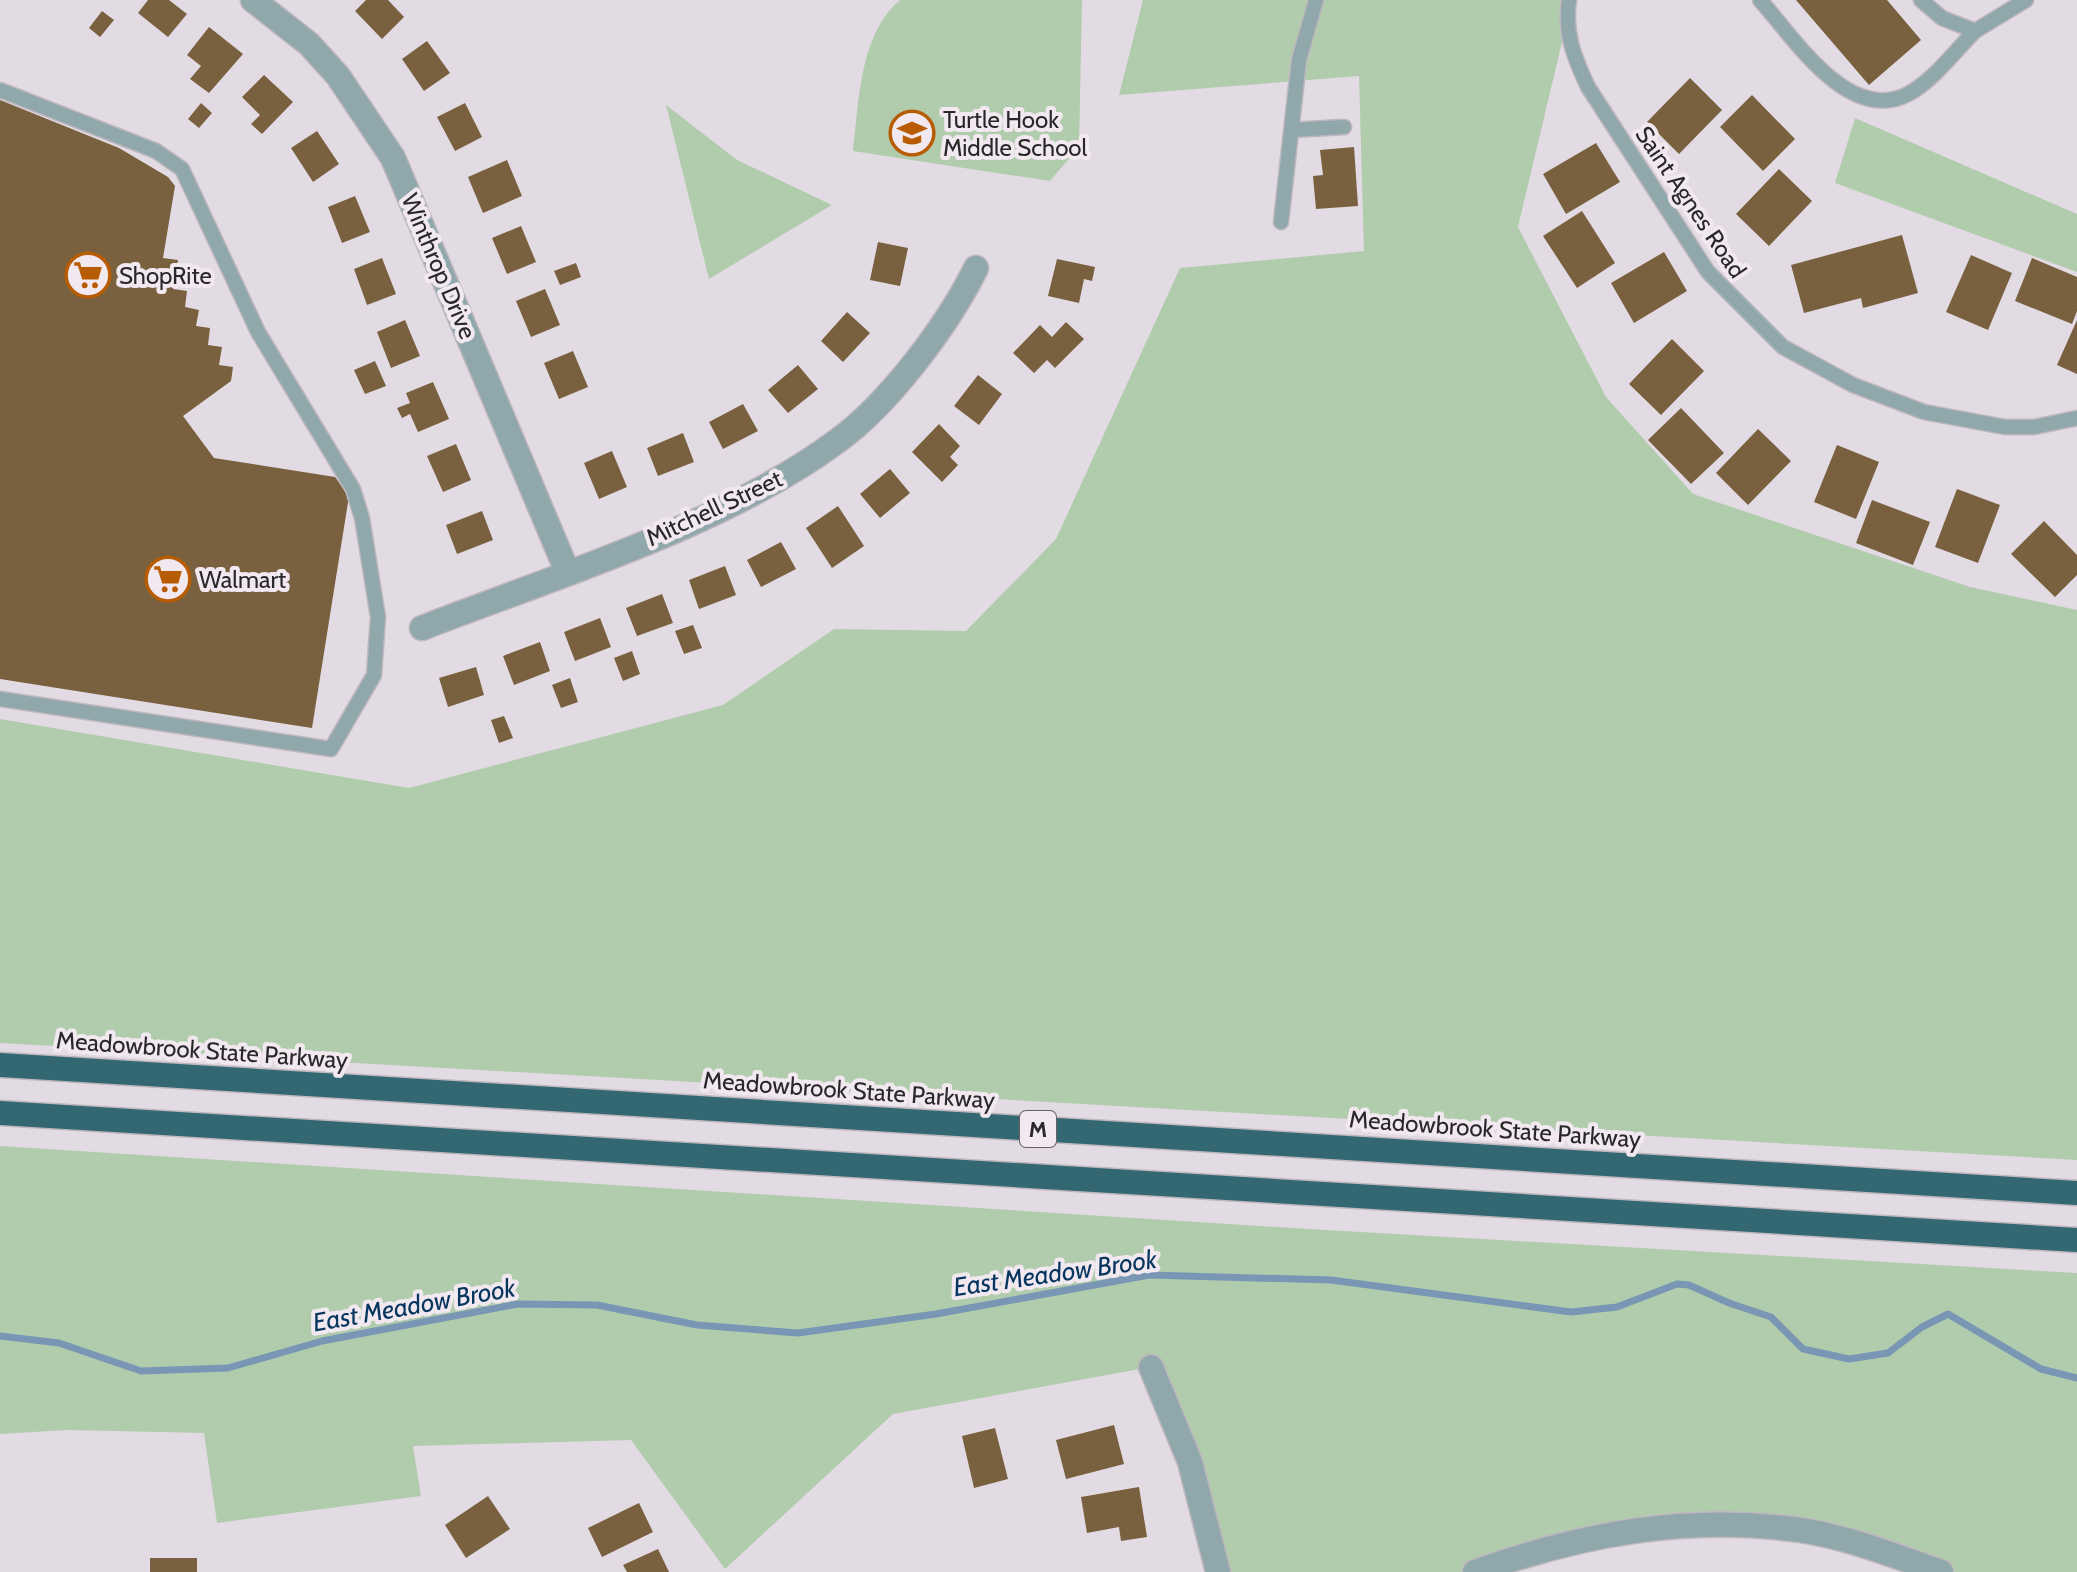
<svg xmlns="http://www.w3.org/2000/svg" width="2077" height="1572" font-family="Cabin,sans-serif">
<style>
.green{fill:#b1ccad}
.lines{fill:none;stroke-linecap:round;stroke-linejoin:round}
.stream{stroke:#7996b5;stroke-width:7}
.building{fill:#79603f}
.service-casing{stroke:#beb7be;stroke-width:17}
.minor-casing{stroke:#beb7be;stroke-width:27}
.motorway-casing{stroke:#beb7be;stroke-width:27}
.service{stroke:#90a7ab;stroke-width:14}
.minor{stroke:#90a7ab;stroke-width:24}
.motorway{stroke:#336771;stroke-width:24}
.labels{text-anchor:middle;dominant-baseline:central;stroke-width:8;stroke-linejoin:round;paint-order:stroke}
.shield{fill:#f1e8f0;stroke:#666165;stroke-width:2}
.shield-label{font-size:22px;font-weight:bold;fill:#2a272a}
.poi-label{font-size:24px;fill:#2a272a;stroke:#f1e8f0;text-anchor:start}
.street-label{font-size:24px;fill:#2a272a;stroke:#f1e8f0}
.water-label{font-size:26px;font-style:italic;fill:#06355e;stroke:#f1e8f0}
</style>
<rect width="100%" height="100%" fill="#e3dbe3"/>
<path class="green" d="M 900,0 L 1082,0 L 1079,147 L 1050,181 L 853,151 C 859,102 859,35 900,0 Z
M 1143,0 L 1564,0 L 1567,21 L 1518,227 L 1606,397 L 1693,494 L 1970,587 L 2077,610 L 2077,1160 L 0,1043 L 0,719 L 409,788 L 723,705 L 834,629 L 966,631 L 1056,539 L 1180,268 L 1364,251 L 1359,76 L 1119,95 Z
M 666,105 L 737,160 L 832,205 L 709,279 Z
M 1855,118 L 2077,214 L 2077,272 L 1835,183 Z
M 0,1146 L 1309,1229 L 2077,1273 L 2077,1572 L 1941,1572 L 1726,1523 L 1475,1572 L 1218,1572 L 1151,1367 L 893,1414 L 725,1569 L 631,1440 L 413,1446 L 421,1496 L 217,1523 L 204,1433 L 67,1430 L 0,1434 Z"/>
<g class="lines">
<path class="stream" d="M 0,1336 L 59,1343 L 141,1371 L 228,1368 L 322,1341 L 518,1304 L 597,1305 L 697,1325 L 798,1333 L 936,1314 L 1149,1275 L 1331,1280 L 1571,1312 L 1617,1307 L 1677,1284 L 1689,1285 L 1729,1303 L 1771,1317 L 1803,1349 L 1849,1359 L 1888,1353 L 1922,1327 L 1948,1314 L 2041,1369 L 2077,1378"/>
</g>
<path class="building" d="M 148,0 L 169,0 L 187,14 L 168,37 L 138,13 Z
M 366,0 L 388,0 L 404,17 L 382,39 L 355,11 Z
M 1796,0 L 1887,0 L 1921,40 L 1869,85 Z
M 102,11 L 114,20 L 100,37 L 89,28 Z
M 209,27 L 243,54 L 209,93 L 190,79 L 201,66 L 187,55 Z
M 427,41 L 450,73 L 424,91 L 402,59 Z
M 264,75 L 293,102 L 262,134 L 251,124 L 260,115 L 242,97 Z
M 1690,78 L 1722,110 L 1679,154 L 1647,122 Z
M 1752,95 L 1795,139 L 1763,171 L 1720,127 Z
M 0,100 L 119,148 L 168,177 L 175,186 L 163,258 L 178,260 L 173,289 L 187,291 L 185,307 L 199,310 L 196,326 L 210,328 L 208,345 L 222,347 L 219,365 L 233,367 L 231,381 L 183,416 L 214,458 L 335,477 L 349,496 L 312,728 L 0,679 Z
M 201,103 L 212,113 L 199,128 L 188,119 Z
M 465,103 L 482,137 L 455,151 L 437,117 Z
M 317,131 L 339,164 L 313,182 L 291,148 Z
M 1596,143 L 1620,182 L 1566,214 L 1543,174 Z
M 1354,147 L 1358,206 L 1316,209 L 1313,176 L 1323,175 L 1320,150 Z
M 507,160 L 522,196 L 483,213 L 468,177 Z
M 1779,169 L 1812,201 L 1769,246 L 1736,214 Z
M 355,196 L 370,232 L 342,243 L 328,207 Z
M 1582,211 L 1615,263 L 1577,288 L 1543,236 Z
M 521,226 L 536,262 L 507,274 L 492,238 Z
M 1902,235 L 1918,293 L 1863,308 L 1861,298 L 1804,313 L 1791,265 Z
M 878,242 L 908,248 L 900,286 L 870,280 Z
M 1664,252 L 1687,291 L 1634,323 L 1611,283 Z
M 1971,255 L 2012,273 L 1988,330 L 1946,312 Z
M 382,258 L 396,294 L 367,305 L 354,269 Z
M 2032,258 L 2077,277 L 2077,311 L 2072,324 L 2015,301 Z
M 1057,259 L 1095,267 L 1092,281 L 1084,279 L 1079,303 L 1048,296 Z
M 576,263 L 581,277 L 560,285 L 554,271 Z
M 545,289 L 560,325 L 531,337 L 516,301 Z
M 847,312 L 870,333 L 843,362 L 821,341 Z
M 405,320 L 420,356 L 391,368 L 377,332 Z
M 2077,320 L 2077,374 L 2057,365 Z
M 1066,322 L 1084,339 L 1055,368 L 1047,360 L 1034,373 L 1013,353 L 1040,325 L 1052,337 Z
M 1672,339 L 1704,371 L 1661,415 L 1629,384 Z
M 573,351 L 588,387 L 559,399 L 544,363 Z
M 375,361 L 386,386 L 365,394 L 354,370 Z
M 798,365 L 818,389 L 788,413 L 768,390 Z
M 978,375 L 1002,394 L 979,425 L 954,406 Z
M 433,382 L 449,419 L 418,432 L 410,414 L 402,418 L 397,408 L 410,403 L 406,393 Z
M 743,404 L 758,431 L 723,449 L 709,422 Z
M 1681,408 L 1724,453 L 1691,484 L 1648,440 Z
M 939,424 L 960,446 L 950,457 L 958,465 L 942,482 L 912,452 Z
M 1758,429 L 1791,461 L 1748,505 L 1716,473 Z
M 683,433 L 694,462 L 658,476 L 647,448 Z
M 456,444 L 471,480 L 443,492 L 427,456 Z
M 1837,445 L 1879,462 L 1856,519 L 1814,502 Z
M 612,451 L 627,487 L 599,499 L 584,463 Z
M 890,469 L 910,493 L 880,518 L 860,494 Z
M 1957,489 L 2000,505 L 1978,563 L 1935,547 Z
M 1872,500 L 1930,522 L 1913,565 L 1856,543 Z
M 838,506 L 864,546 L 832,568 L 806,528 Z
M 482,511 L 493,540 L 457,554 L 446,525 Z
M 2044,521 L 2077,555 L 2077,575 L 2055,597 L 2011,554 Z
M 781,542 L 796,569 L 761,587 L 747,560 Z
M 725,566 L 736,595 L 699,609 L 689,580 Z
M 662,594 L 673,623 L 637,636 L 626,608 Z
M 600,618 L 611,647 L 575,661 L 564,632 Z
M 693,625 L 702,648 L 684,654 L 675,631 Z
M 540,642 L 550,671 L 514,685 L 503,656 Z
M 632,651 L 640,674 L 623,681 L 614,658 Z
M 476,667 L 484,695 L 448,707 L 439,678 Z
M 570,678 L 578,702 L 561,708 L 552,685 Z
M 504,716 L 513,738 L 499,743 L 491,720 Z
M 1114,1425 L 1124,1464 L 1066,1479 L 1056,1440 Z
M 995,1428 L 1008,1479 L 974,1488 L 962,1436 Z
M 1139,1487 L 1147,1537 L 1121,1541 L 1119,1527 L 1087,1533 L 1081,1497 Z
M 488,1496 L 510,1529 L 466,1558 L 445,1525 Z
M 639,1503 L 653,1532 L 602,1557 L 588,1528 Z
M 658,1549 L 669,1572 L 627,1572 L 623,1565 Z
M 150,1558 L 197,1558 L 197,1572 L 150,1572 Z"/>
<g class="lines">
<g class="service-casing">
<path id="service" d="M 1569,0 C 1564,33 1574,57 1588,87 L 1708,272 L 1783,347 L 1853,385 L 1924,412 L 2005,427 L 2034,427 L 2077,418
M 1760,0 C 1794,38 1849,125 1908,94 C 1933,81 1955,51 1975,31
M 1921,0 L 1942,18 L 1975,31 L 2026,0
M 0,90 L 156,151 L 182,169 L 258,332 L 353,489 L 362,518 L 378,617 L 374,675 L 331,749 L 0,699
M 1291,130 L 1344,127
M 1281,222 L 1299,60 L 1316,0"/>
</g>
<g class="minor-casing">
<path id="minor" d="M 253,0 L 309,44 L 338,76 L 393,158 L 567,571
M 422,628 C 555,576 722,526 836,442 C 888,405 948,325 976,268
M 1151,1367 L 1190,1462 L 1218,1572
M 1475,1572 C 1581,1534 1688,1514 1800,1530 C 1848,1537 1895,1556 1941,1572"/>
</g>
<g class="motorway-casing">
<path id="motorway" d="M 0,1065 L 2077,1193
M 0,1113 L 2077,1240"/>
</g>
<use href="#service" class="service"/>
<use href="#minor" class="minor"/>
<use href="#motorway" class="motorway"/>
</g>
<defs>
<g id="school-ring" transform="scale(2.3)"><circle r="9.5" fill="#f1e8f0" stroke="#b85c03" stroke-width="1.5"/><path d="M0-5L7-2L0 1L-7-2ZM-4 1L0 2.5L4 1V4Q0 6-4 4Z" fill="#b85c03"/></g>
<g id="supermarket-ring" transform="scale(2.3)"><circle r="9.5" fill="#f1e8f0" stroke="#b85c03" stroke-width="1.5"/><path d="M-6-5.5h2.5l.6 2H6L4.5 2H-2.5L-4.4-4H-6ZM-1.5 3.2a1.3 1.3 0 1 0 .1 0ZM3 3.2a1.3 1.3 0 1 0 .1 0Z" fill="#b85c03"/></g>
</defs>
<g fill-rule="evenodd">
<use href="#school-ring" x="912" y="133"/>
<use href="#supermarket-ring" x="88" y="275"/>
<use href="#supermarket-ring" x="168" y="579"/>
</g>
<g class="labels">
<rect class="shield" x="1020" y="1111" width="36" height="36" rx="6"/>
<g class="shield-label">
<text x="1038" y="1129">M</text>
</g>
<g class="poi-label">
<text x="943" y="119">Turtle Hook<tspan x="943" dy="28">Middle School</tspan></text>
<text x="119" y="275">ShopRite</text>
<text x="199" y="579">Walmart</text>
</g>
<g class="street-label">
<text transform="translate(1691 202) rotate(56)">Saint Agnes Road</text>
<text transform="translate(439 266) rotate(67)">Winthrop Drive</text>
<text transform="translate(714 508) rotate(-25)">Mitchell Street</text>
<text transform="translate(202 1050) rotate(4)">Meadowbrook State Parkway</text>
<text transform="translate(849 1090) rotate(4)">Meadowbrook State Parkway</text>
<text transform="translate(1495 1129) rotate(4)">Meadowbrook State Parkway</text>
</g>
<g class="water-label">
<text transform="translate(1055 1273) rotate(-8)">East Meadow Brook</text>
<text transform="translate(414 1305) rotate(-10)">East Meadow Brook</text>
</g>
</g>
</svg>
